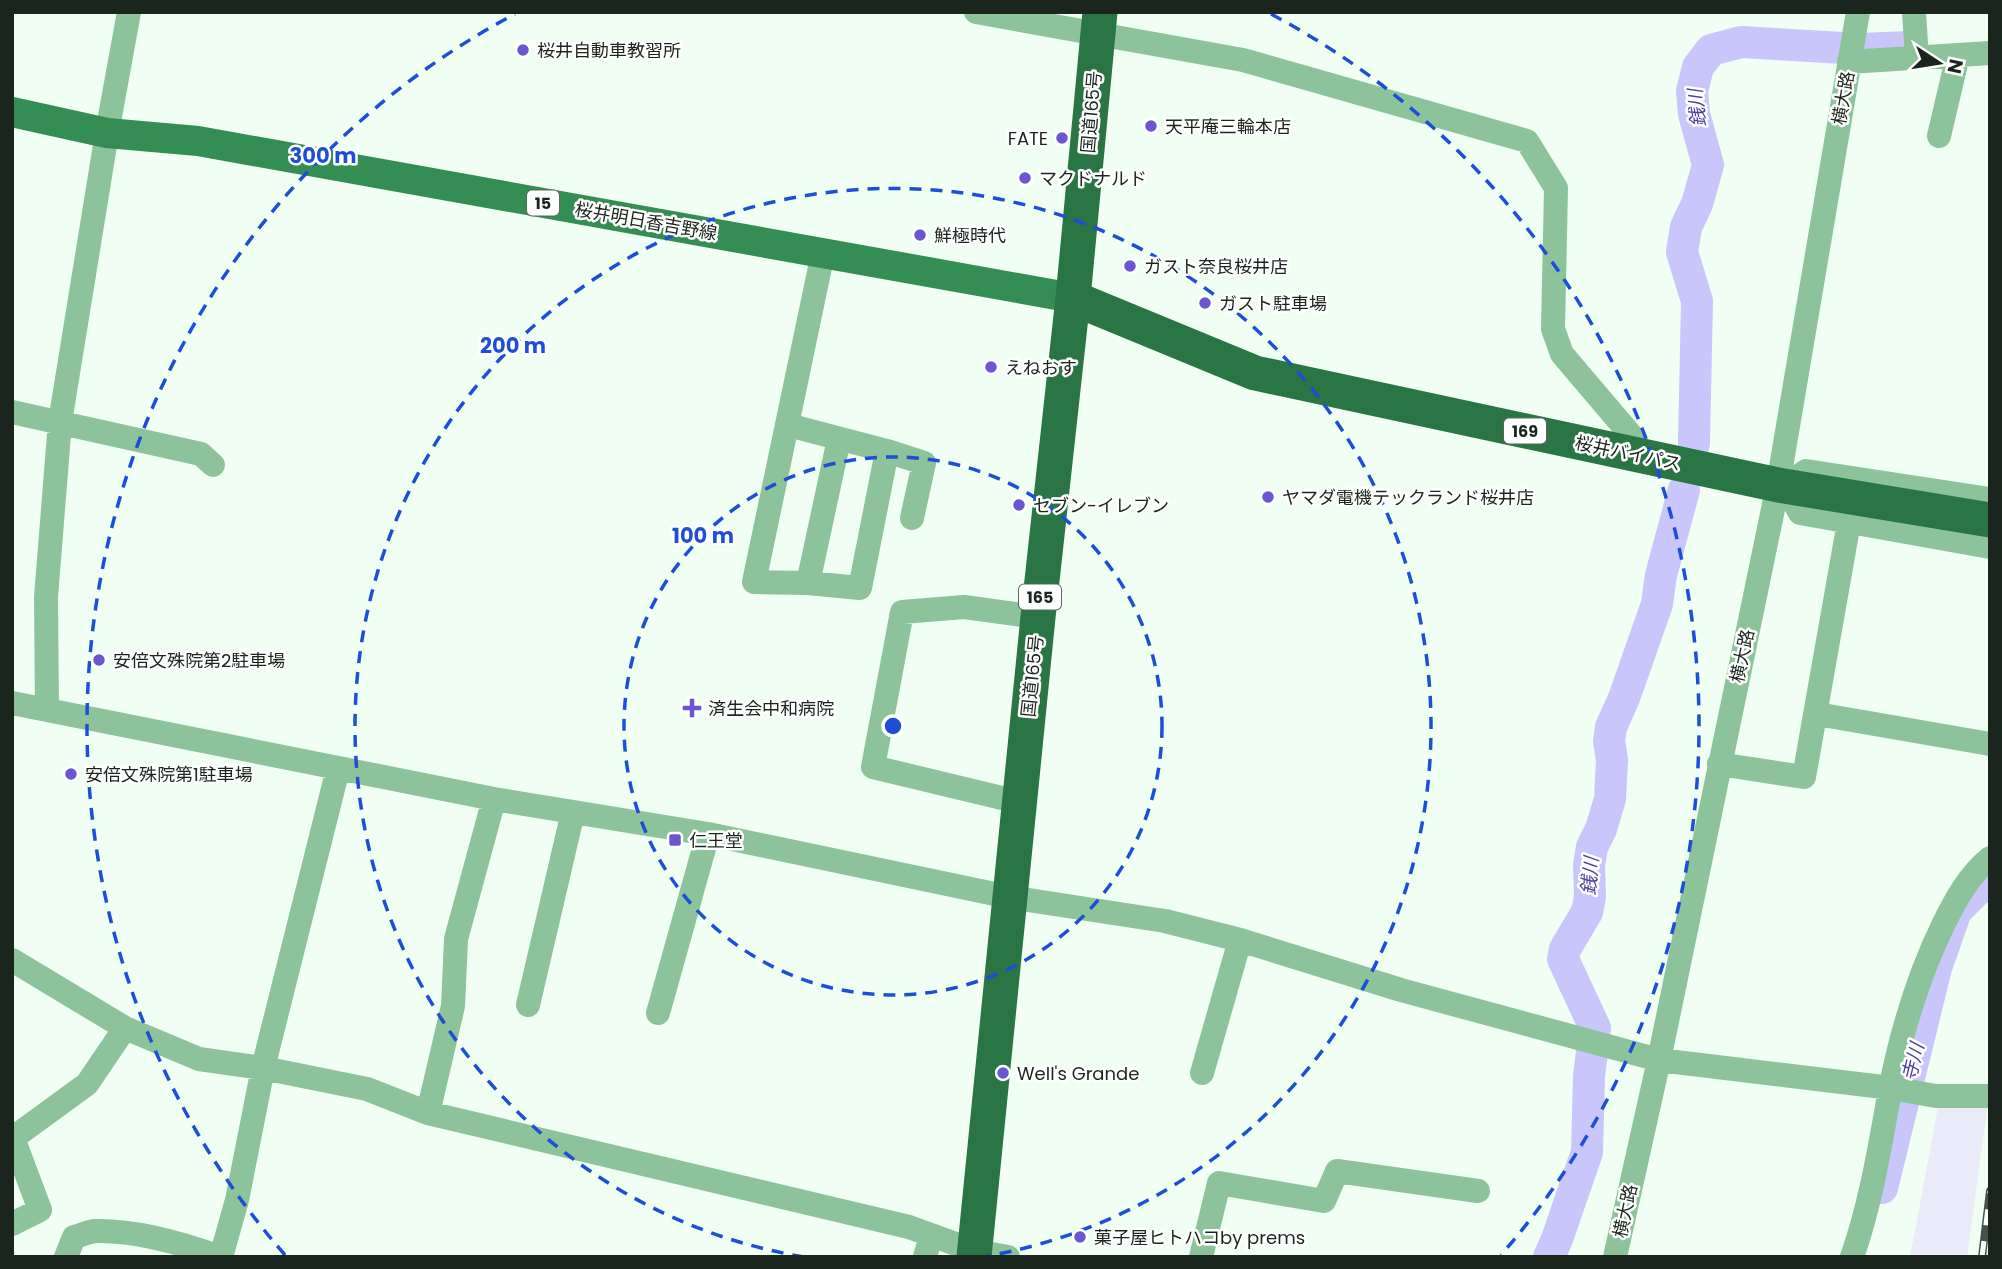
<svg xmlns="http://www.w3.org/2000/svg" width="2002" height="1269" font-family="Poppins,'Noto Sans JP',sans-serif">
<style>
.green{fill:#eaeaf8}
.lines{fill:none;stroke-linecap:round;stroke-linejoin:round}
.river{stroke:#c8c6fb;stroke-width:32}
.minor{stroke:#8cc39a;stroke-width:24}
.major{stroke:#348d52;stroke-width:30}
.highway{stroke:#297543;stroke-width:35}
.rail-casing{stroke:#465149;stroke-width:8}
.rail{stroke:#fff;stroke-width:5;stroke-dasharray:16;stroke-linecap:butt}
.ring{fill:none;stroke:#1d4ed8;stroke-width:3.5;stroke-dasharray:12 9}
.poi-dot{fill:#6b56d0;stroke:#fff;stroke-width:2.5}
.labels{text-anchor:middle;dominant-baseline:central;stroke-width:5;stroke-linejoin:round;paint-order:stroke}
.shield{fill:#fff;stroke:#5f6661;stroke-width:2}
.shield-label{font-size:16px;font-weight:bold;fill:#1a251d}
.poi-label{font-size:18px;fill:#1a251d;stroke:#fff;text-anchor:start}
.street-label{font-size:18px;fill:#1a251d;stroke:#fff}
.water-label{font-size:19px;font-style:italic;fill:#4e3d9f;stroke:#fff}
.centre{fill:#1d4ed8;stroke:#fff;stroke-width:3.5}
.ring-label{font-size:21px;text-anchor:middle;font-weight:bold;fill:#1d4ed8;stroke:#fff;stroke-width:5;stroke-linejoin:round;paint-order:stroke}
</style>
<rect width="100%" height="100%" fill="#f1fef4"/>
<path class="green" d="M 1939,1102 L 1988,1102 L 1967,1257 L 1910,1257 Z"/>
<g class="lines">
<path class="river" d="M 1694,444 L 1697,301 L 1682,252 L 1686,227 L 1697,204 L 1708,165 L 1694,114 L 1692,91 L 1698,67 L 1711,50 L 1741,42 L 1861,49 L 1909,47
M 1882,1188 L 1936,968 L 1956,911 L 1976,891 L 1990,882
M 1549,1257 L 1557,1239 L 1587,1152 L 1589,1076 L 1595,1028 L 1563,959 L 1565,949 L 1587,912 L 1590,897 L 1589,865 L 1592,847 L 1601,829 L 1610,799 L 1612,760 L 1609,741 L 1611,727 L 1624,698 L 1657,604 L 1661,575 L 1684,490"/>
<path class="minor" d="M 976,12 L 1243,60 L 1527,141 L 1556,188 L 1553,329 L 1562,354 L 1630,434 L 1641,456
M 1914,12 L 1917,58
M 1849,62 L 1990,53
M 1939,136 L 1958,55
M 12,412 L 201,454 L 213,465
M 788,425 L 887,451 L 860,588 L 808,583 L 754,582 L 823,253
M 887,451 L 924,463 L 912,518
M 1990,499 L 1806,471 L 1785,486 L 1800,513 L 1990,547
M 808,583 L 839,439
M 12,703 L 494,799 L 708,834 L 1009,897 L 1165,921 L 1240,940 L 1401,990 L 1659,1060 L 1891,1088 L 1936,1096 L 1990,1096
M 47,710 L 46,597 L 60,422 L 107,133 L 129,12
M 1817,714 L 1990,744
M 1719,764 L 1804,777 L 1849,522
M 1019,802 L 873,767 L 902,612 L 964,607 L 1038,617
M 12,960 L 125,1028 L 199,1059 L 263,1068 L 367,1089 L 428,1113 L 909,1227 L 975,1251 L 1008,1257
M 528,1005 L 573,812
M 658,1013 L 708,834
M 1202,1073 L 1240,940
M 428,1113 L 453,1006 L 456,939 L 494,799
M 12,1224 L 40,1210 L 13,1138 L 87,1084 L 125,1028
M 66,1257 L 74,1237 C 81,1235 88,1232 95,1231 C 134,1230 184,1244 220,1257
M 221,1257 L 237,1200 L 263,1068 L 338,769
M 925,1257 L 931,1236
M 1201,1257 L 1219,1183 L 1324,1201 L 1337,1171 L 1478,1191
M 1615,1257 L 1659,1060 L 1778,485 L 1858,12
M 1852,1257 C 1871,1203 1880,1146 1890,1090 C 1901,1034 1919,974 1944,923 C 1956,899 1969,875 1990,858"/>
<path class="major" d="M 12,112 L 107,133 L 198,141 L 1073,298"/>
<path class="highway" d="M 1073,298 L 1255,373 L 1778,485 L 1990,520
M 974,1257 L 1038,617 L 1073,298 L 1100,12"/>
<g class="rail-casing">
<path id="rail" d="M 1982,1257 L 1990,1191"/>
</g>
<use href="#rail" class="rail"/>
</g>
<g class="ring">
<circle cx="893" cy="726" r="269"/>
<path d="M804 1257A538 538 0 1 1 982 1257"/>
<path d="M285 1255A806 806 0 0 1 515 14M1271 14A806 806 0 0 1 1501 1255"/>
</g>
<g class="poi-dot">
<circle cx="523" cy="50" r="7"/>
<circle cx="1151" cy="126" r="7"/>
<circle cx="1062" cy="138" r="7"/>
<circle cx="1025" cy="178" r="7"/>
<circle cx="920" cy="235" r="7"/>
<circle cx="1130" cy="266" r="7"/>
<circle cx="1205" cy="303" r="7"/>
<circle cx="991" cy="367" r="7"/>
<circle cx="1268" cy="497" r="7"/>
<circle cx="1019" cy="505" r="7"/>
<circle cx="99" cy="660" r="7"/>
<path d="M688.5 697.5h7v7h7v7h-7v7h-7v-7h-7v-7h7z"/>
<circle cx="71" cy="774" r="7"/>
<rect x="668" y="833" width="14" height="14" rx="3.5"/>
<circle cx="1003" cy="1073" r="7"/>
<circle cx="1080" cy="1237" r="7"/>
</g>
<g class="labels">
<g class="shield">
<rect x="527" y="190.5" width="32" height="25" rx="5"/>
<rect x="1504" y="418.5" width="42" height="25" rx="5"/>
<rect x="1019" y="584.5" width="42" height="25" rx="5"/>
</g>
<g class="shield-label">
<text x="543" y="203">15</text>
<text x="1525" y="431">169</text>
<text x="1040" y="597">165</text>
</g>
<g class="poi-label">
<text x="537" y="50">桜井自動車教習所</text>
<text x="1165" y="126">天平庵三輪本店</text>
<text x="1048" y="138" text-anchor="end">FATE</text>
<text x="1039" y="178">マクドナルド</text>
<text x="934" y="235">鮮極時代</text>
<text x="1144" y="266">ガスト奈良桜井店</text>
<text x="1219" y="303">ガスト駐車場</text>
<text x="1005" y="367">えねおす</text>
<text x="1282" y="497">ヤマダ電機テックランド桜井店</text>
<text x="1033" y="505">セブン-イレブン</text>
<text x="113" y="660">安倍文殊院第2駐車場</text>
<text x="708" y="708">済生会中和病院</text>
<text x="85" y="774">安倍文殊院第1駐車場</text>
<text x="689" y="840">仁王堂</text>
<text x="1017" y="1073">Well's Grande</text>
<text x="1094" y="1237">菓子屋ヒトハコby prems</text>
</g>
<g class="street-label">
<text transform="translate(1843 98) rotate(-80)">横大路</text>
<text transform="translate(1091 112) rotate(-85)">国道165号</text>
<text transform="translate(646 221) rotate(10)">桜井明日香吉野線</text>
<text transform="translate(1628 453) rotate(12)">桜井バイパス</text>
<text transform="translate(1742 656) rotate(-78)">横大路</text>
<text transform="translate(1032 676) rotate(-84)">国道165号</text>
<text transform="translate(1625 1211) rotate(-78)">横大路</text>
</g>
<g class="water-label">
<text transform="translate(1697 108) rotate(-96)">銭川</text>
<text transform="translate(1590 876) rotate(-85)">銭川</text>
<text transform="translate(1913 1062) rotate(-76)">寺川</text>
</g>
</g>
<circle cx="893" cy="726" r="10" class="centre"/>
<g class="ring-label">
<text x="323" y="163">300 m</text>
<text x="513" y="353">200 m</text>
<text x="703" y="543">100 m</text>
</g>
<rect width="2002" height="1269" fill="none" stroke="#1a251d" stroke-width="28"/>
<g transform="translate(1939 63) rotate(102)" stroke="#ffffff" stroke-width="5" paint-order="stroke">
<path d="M0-5L12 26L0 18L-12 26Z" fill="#1a251d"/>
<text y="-10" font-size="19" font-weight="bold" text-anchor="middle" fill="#1a251d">N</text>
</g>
</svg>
